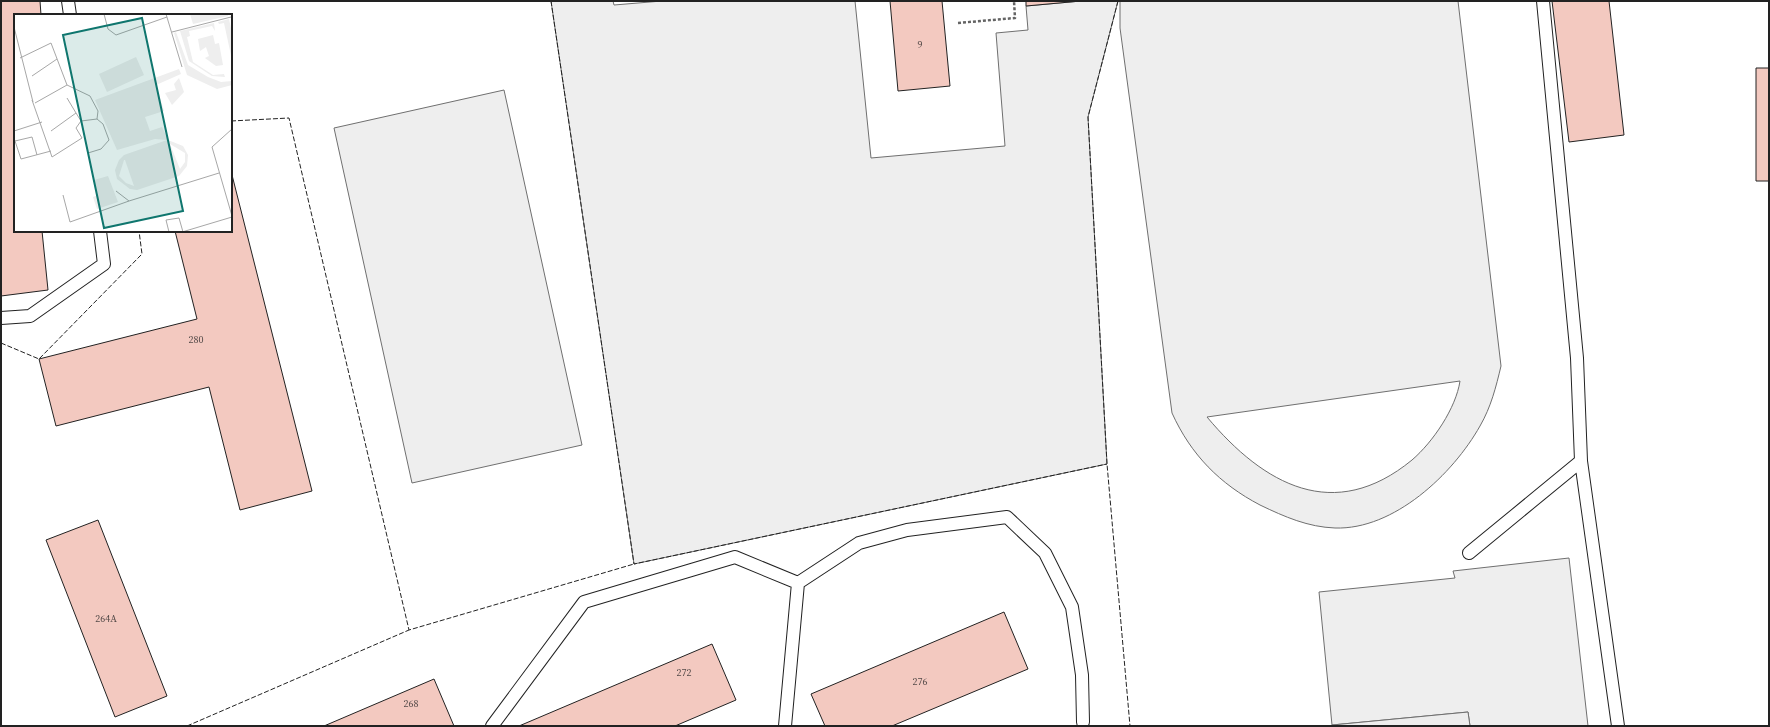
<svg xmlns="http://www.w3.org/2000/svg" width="1770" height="727" font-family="'Source Serif 4',serif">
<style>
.green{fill:#eee;stroke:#6f6f6f;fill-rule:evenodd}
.parking{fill:#ededed;stroke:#6f6f6f}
.building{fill:#f3c9c0;stroke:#222}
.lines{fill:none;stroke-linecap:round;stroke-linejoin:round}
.service-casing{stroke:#222;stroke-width:14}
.path{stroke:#646464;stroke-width:2.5;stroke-dasharray:3 2;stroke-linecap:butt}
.service{stroke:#fff;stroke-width:12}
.fence{stroke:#222;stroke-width:1;stroke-dasharray:5 2;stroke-linecap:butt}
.labels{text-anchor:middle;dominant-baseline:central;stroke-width:3;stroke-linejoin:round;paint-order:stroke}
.number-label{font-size:10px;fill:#564c4a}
.inset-road{fill:none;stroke:#a7a7a7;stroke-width:1}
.view{fill:#0f766e;fill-opacity:0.15;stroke:#0f766e;stroke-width:2}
.inset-edge{fill:none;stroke:#222;stroke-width:2}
</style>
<rect width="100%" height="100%" fill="#fff"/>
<path class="green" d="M 551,1 L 613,1 L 614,5 L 662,1 L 855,1 L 871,158 L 1005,146 L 996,33 L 1028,30 L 1026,6 L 1081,1 L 1118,1 L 1088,117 L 1107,464 L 634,564 Z
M 1120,1 L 1458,1 L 1501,366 C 1496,387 1491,407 1480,426 C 1453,474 1394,530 1335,528 C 1308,527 1285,517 1260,505 C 1220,484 1191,455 1172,413 L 1120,28 ZM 1460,381 C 1456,408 1433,442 1412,460 C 1334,524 1264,485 1207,417 Z
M 504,90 L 582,445 L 412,483 L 334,128 Z
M 1569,558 L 1588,726 L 1470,726 L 1468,712 L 1332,725 L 1319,592 L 1455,578 L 1453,571 Z"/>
<path class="parking" d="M 1468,712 L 1470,726 L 1332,726 L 1332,725 Z"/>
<path class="building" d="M 1,1 L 40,1 L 41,15 L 15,15 L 15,231 L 42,231 L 48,290 L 1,296 Z
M 890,1 L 942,1 L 950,86 L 898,91 Z
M 1026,1 L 1081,1 L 1026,6 Z
M 1552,1 L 1609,1 L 1624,135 L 1569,142 Z
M 1756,68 L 1769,68 L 1769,181 L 1756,181 Z
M 231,171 L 312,491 L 240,510 L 209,387 L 56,426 L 39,359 L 197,319 L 175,231 L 231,231 Z
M 98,520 L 167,696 L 115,717 L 46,540 Z
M 1004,612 L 1028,669 L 892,726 L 825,726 L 811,694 Z
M 712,644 L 736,700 L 675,726 L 519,726 Z
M 434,679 L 454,726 L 324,726 Z"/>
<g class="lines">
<g class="service-casing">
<path id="service" d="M 68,1 L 70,15
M 1,318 L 30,316 L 104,264 L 100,231
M 1581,461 L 1618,726
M 1469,553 L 1581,461 L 1577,358 L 1543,1
M 492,726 L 584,602 L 735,557 L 798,583
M 785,726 L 798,583 L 859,543 L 907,530 L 1007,517 L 1045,553 L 1072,607 L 1082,675 L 1083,722"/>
</g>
<path class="path" d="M 958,23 L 1015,18 L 1014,1"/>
<use href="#service" class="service"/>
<path class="fence" d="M 551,1 L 634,564 L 1107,464
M 1118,1 L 1088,117 L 1107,464 L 1130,726
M 231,121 L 289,118 L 409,630 L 634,564
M 1,343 L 39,359 L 142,254 L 139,231
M 187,726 L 409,630"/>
</g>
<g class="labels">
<g class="number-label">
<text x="920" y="44">9</text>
<text x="196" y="339">280</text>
<text x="106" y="618">264А</text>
<text x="684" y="672">272</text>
<text x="920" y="681">276</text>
<text x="411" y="703">268</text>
</g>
</g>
<g transform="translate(14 14)">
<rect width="218" height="218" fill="#fff"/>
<path d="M 176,0 L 214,0 L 214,2 L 179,10 ZM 215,5 L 218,19 L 218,46 L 210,9 L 205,10 L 204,8 ZM 200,9 L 201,17 L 198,12 L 175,17 L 176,22 L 173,23 L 179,48 L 199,61 L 210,60 L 211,63 L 198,62 L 175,47 L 166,17 ZM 162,18 L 174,51 L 194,63 L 207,68 L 218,67 L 218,71 L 203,75 L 173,61 L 160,19 ZM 199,21 L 201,30 L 205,29 L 209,51 L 202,52 L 191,44 L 195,42 L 192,33 L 186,37 L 184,25 ZM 122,43 L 130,61 L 93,78 L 85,60 ZM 165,55 L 167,60 L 142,71 L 150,97 L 131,103 L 136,117 L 148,113 L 154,126 L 169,132 L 174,141 L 173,152 L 165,162 L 123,176 L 116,175 L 103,165 L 101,156 L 105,146 L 110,141 L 153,126 L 141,125 L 103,136 L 81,86 ZM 156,130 L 171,139 L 171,148 L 166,155 ZM 110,146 L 111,146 L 120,172 L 112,169 L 105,162 ZM 165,64 L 170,78 L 158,91 L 151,79 L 162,76 L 160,70 ZM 94,162 L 104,188 L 83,195 L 79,183 L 84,181 L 80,166 Z" fill="#eee" fill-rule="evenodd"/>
<path class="inset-road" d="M 90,0 L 94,15 L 102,21 L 153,3M 152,0 L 168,53M 0,13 L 19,88M 158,18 L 217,3M 6,44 L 37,29 L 53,71M 18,62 L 43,45M 53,84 L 62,99M 18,86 L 38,143 L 68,124 L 62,114 L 67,107 L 83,105 L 89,110 L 95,126 L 87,135 L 74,139M 21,89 L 53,71 L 76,82 L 84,97 L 83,105M 218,115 L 198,133 L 218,202M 0,117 L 28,108M 37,117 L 62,99 L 67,107M 0,124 L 7,145 L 37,137M 1,127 L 18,123 L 23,141M 102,177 L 115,187 L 205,159M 49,181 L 56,208 L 115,187M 155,218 L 152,206 L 165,204 L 169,218M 168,218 L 218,203"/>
<path class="view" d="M 128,4 L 169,197 L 90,214 L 49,21 Z"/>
<rect width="218" height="218" class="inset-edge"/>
</g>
<rect width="1770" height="727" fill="none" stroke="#222222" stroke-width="4"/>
</svg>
